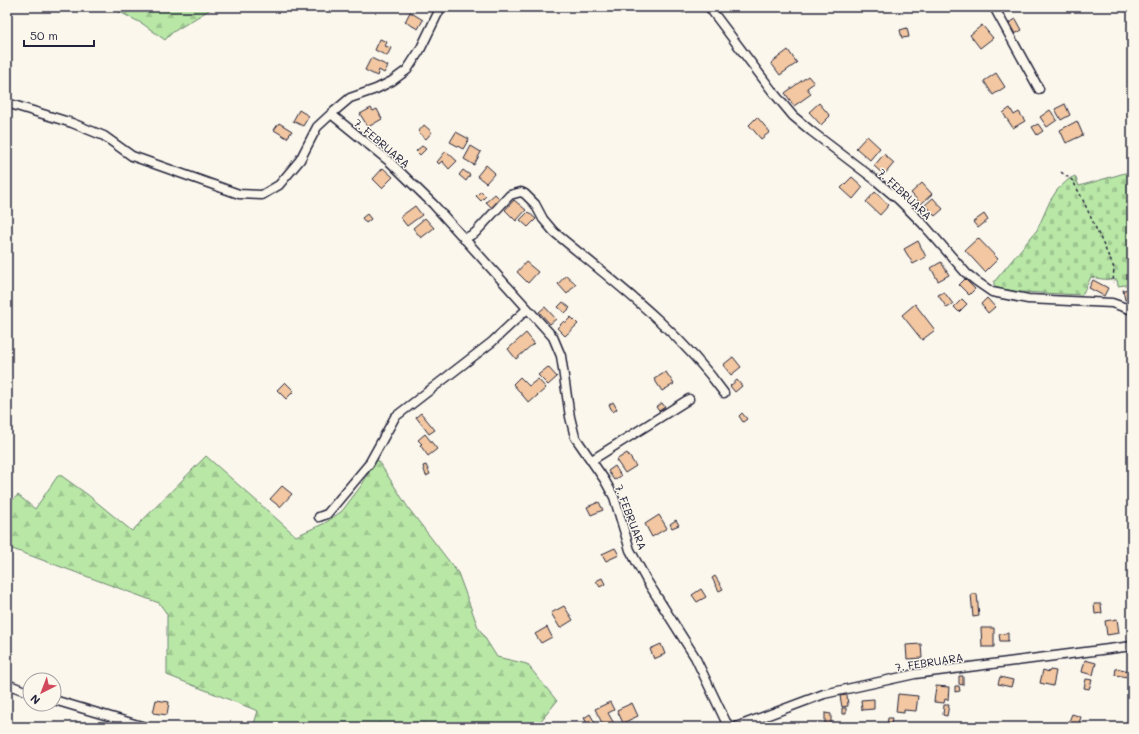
<svg xmlns="http://www.w3.org/2000/svg" width="1139" height="734" font-family="Mali,sans-serif">
<style>
.forest{fill:url(#forest-firs);stroke:#6d8470}
.cemetery{fill:url(#cemetery-stones);stroke:#6d8470}
.building{fill:#f2c7a1;stroke:#22223b}
.lines{fill:none;stroke-linecap:round;stroke-linejoin:round}
.minor-casing{stroke:#22223b;stroke-width:11}
.path{stroke:#22223b;stroke-width:1.5;stroke-dasharray:3 3;stroke-linecap:butt}
.minor{stroke:#fbf7ec;stroke-width:8}
.labels{text-anchor:middle;dominant-baseline:central;stroke-width:3;stroke-linejoin:round;paint-order:stroke}
.street-label{font-size:11px;fill:#22223b;stroke:#fbf7ec}
</style>
<defs>
<pattern id="forest-firs" width="22" height="20" patternUnits="userSpaceOnUse"><rect width="22" height="20" fill="#b8e7a6"/><path d="M5 1l3.5 6h-7zM16 11l3.5 6h-7z" fill="#9ec690"/></pattern>
<pattern id="cemetery-stones" width="16" height="16" patternUnits="userSpaceOnUse"><rect width="16" height="16" fill="#b8e7a6"/><path d="M2 7V4a2 2 0 0 1 4 0v3zM10 15v-3a2 2 0 0 1 4 0v3z" fill="#9ec690"/></pattern>
</defs>
<rect width="100%" height="100%" fill="#fbf7ec"/>
<filter id="ink" filterUnits="userSpaceOnUse"><feTurbulence type="fractalNoise" baseFrequency=".025" numOctaves="2"/><feDisplacementMap in="SourceGraphic" scale="8" xChannelSelector="R" yChannelSelector="G"/><feConvolveMatrix kernelMatrix="1 2 1 2 8 2 1 2 1" color-interpolation-filters="sRGB"/></filter>
<g filter="url(#ink)">
<path class="forest" d="M 110,7 L 214,7 L 173,32 L 165,40 L 143,24 Z
M 206,456 L 296,536 L 325,523 L 342,511 L 361,486 L 377,459 L 409,509 L 458,573 L 478,627 L 497,657 L 527,664 L 557,701 L 536,727 L 253,727 L 258,711 L 167,675 L 167,614 L 159,603 L 7,547 L 7,507 L 9,503 L 18,495 L 35,509 L 59,474 L 88,495 L 132,531 Z"/>
<path class="cemetery" d="M 1132,171 L 1132,284 L 1118,286 L 1117,280 L 1102,279 L 1091,277 L 1082,295 L 1021,292 L 997,288 L 994,285 L 994,282 L 1037,230 L 1050,201 L 1057,190 L 1069,179 L 1075,176 L 1079,186 Z"/>
<path class="building" d="M 679,7 L 689,7 L 690,9 L 683,13 Z
M 410,12 L 423,20 L 418,29 L 405,22 Z
M 1016,19 L 1022,30 L 1015,34 L 1009,23 Z
M 982,25 L 993,38 L 980,48 L 970,35 Z
M 907,28 L 909,37 L 902,38 L 900,30 Z
M 380,39 L 387,42 L 385,46 L 391,48 L 387,56 L 375,50 Z
M 788,50 L 797,63 L 780,75 L 771,63 Z
M 371,58 L 388,66 L 384,73 L 379,70 L 377,76 L 365,70 Z
M 996,73 L 1005,87 L 993,95 L 984,81 Z
M 808,76 L 814,83 L 807,88 L 811,94 L 794,106 L 785,93 Z
M 819,103 L 830,116 L 821,125 L 809,112 Z
M 1065,104 L 1070,115 L 1061,120 L 1055,109 Z
M 371,108 L 373,111 L 377,109 L 382,119 L 368,127 L 360,114 Z
M 1010,108 L 1014,115 L 1019,112 L 1025,121 L 1013,128 L 1003,113 Z
M 299,110 L 309,116 L 303,126 L 293,121 Z
M 1050,110 L 1057,120 L 1047,127 L 1040,117 Z
M 757,117 L 770,132 L 761,139 L 749,125 Z
M 1077,121 L 1083,135 L 1066,143 L 1060,130 Z
M 279,123 L 292,131 L 287,138 L 274,130 Z
M 1038,124 L 1043,131 L 1037,135 L 1032,127 Z
M 424,125 L 432,132 L 426,139 L 418,132 Z
M 456,132 L 469,139 L 463,149 L 450,142 Z
M 867,136 L 880,148 L 870,160 L 856,148 Z
M 422,146 L 426,149 L 420,155 L 416,151 Z
M 471,146 L 481,152 L 474,165 L 464,159 Z
M 446,151 L 457,161 L 449,169 L 442,161 L 439,164 L 437,162 Z
M 884,154 L 894,163 L 884,175 L 874,166 Z
M 486,165 L 495,173 L 486,183 L 477,176 Z
M 383,168 L 393,177 L 382,188 L 373,179 Z
M 463,170 L 470,175 L 466,181 L 459,175 Z
M 852,177 L 863,187 L 853,199 L 841,188 Z
M 922,183 L 932,194 L 921,204 L 911,193 Z
M 481,191 L 486,196 L 481,201 L 476,196 Z
M 875,192 L 889,205 L 880,215 L 866,202 Z
M 495,194 L 500,199 L 492,208 L 486,202 Z
M 933,198 L 943,209 L 935,216 L 925,205 Z
M 514,200 L 526,210 L 516,221 L 505,210 Z
M 415,206 L 422,215 L 407,226 L 400,217 Z
M 528,212 L 536,219 L 528,227 L 520,220 Z
M 367,214 L 371,219 L 366,223 L 362,218 Z
M 984,214 L 988,220 L 978,228 L 973,222 Z
M 425,218 L 434,228 L 421,238 L 413,228 Z
M 978,238 L 998,259 L 985,272 L 965,250 Z
M 918,241 L 926,257 L 913,264 L 904,249 Z
M 526,262 L 538,272 L 528,283 L 517,272 Z
M 941,262 L 949,275 L 938,281 L 931,268 Z
M 566,275 L 576,284 L 567,294 L 558,284 Z
M 965,279 L 975,289 L 969,295 L 959,285 Z
M 1093,280 L 1108,288 L 1104,296 L 1089,288 Z
M 1132,289 L 1132,298 L 1125,300 L 1123,290 Z
M 944,292 L 953,304 L 947,308 L 938,295 Z
M 987,298 L 995,307 L 988,313 L 981,304 Z
M 962,299 L 967,304 L 959,312 L 954,307 Z
M 563,302 L 570,308 L 565,313 L 558,307 Z
M 915,304 L 935,330 L 922,340 L 902,315 Z
M 545,307 L 556,319 L 550,324 L 539,312 Z
M 571,317 L 578,324 L 565,336 L 557,328 L 564,321 L 565,323 Z
M 526,333 L 534,343 L 516,359 L 508,349 Z
M 733,357 L 741,367 L 731,375 L 723,365 Z
M 548,367 L 557,377 L 548,385 L 538,375 Z
M 666,372 L 674,384 L 662,391 L 654,379 Z
M 520,377 L 529,386 L 538,379 L 546,388 L 529,403 L 513,384 Z
M 737,380 L 742,386 L 735,392 L 730,386 Z
M 285,382 L 294,391 L 286,399 L 277,390 Z
M 613,402 L 617,409 L 613,412 L 609,405 Z
M 662,403 L 665,407 L 659,411 L 656,407 Z
M 421,413 L 435,430 L 429,434 L 416,417 Z
M 742,413 L 747,419 L 743,422 L 739,416 Z
M 425,434 L 437,449 L 428,456 L 420,445 L 422,444 L 418,440 Z
M 627,453 L 636,466 L 625,473 L 616,460 Z
M 426,465 L 430,474 L 426,476 L 423,466 Z
M 615,466 L 621,476 L 614,480 L 608,471 Z
M 282,486 L 292,494 L 280,507 L 270,499 Z
M 599,502 L 603,510 L 591,515 L 587,507 Z
M 659,515 L 667,528 L 652,537 L 645,524 Z
M 676,520 L 679,525 L 672,528 L 670,524 Z
M 615,548 L 619,555 L 606,561 L 602,554 Z
M 715,576 L 723,589 L 719,591 L 712,578 Z
M 602,578 L 605,584 L 600,587 L 596,581 Z
M 701,589 L 706,597 L 697,602 L 692,595 Z
M 971,594 L 977,594 L 979,616 L 973,617 Z
M 1094,604 L 1101,604 L 1102,613 L 1095,614 Z
M 564,606 L 573,620 L 560,628 L 551,613 Z
M 1117,619 L 1119,633 L 1107,635 L 1105,621 Z
M 547,627 L 552,637 L 541,643 L 535,634 Z
M 981,628 L 994,628 L 994,647 L 982,647 Z
M 1008,633 L 1008,641 L 1000,641 L 999,634 Z
M 661,644 L 665,654 L 654,659 L 650,649 Z
M 921,644 L 922,658 L 907,659 L 906,645 Z
M 1085,660 L 1096,663 L 1093,675 L 1082,672 Z
M 1116,668 L 1129,671 L 1128,677 L 1115,675 Z
M 1043,670 L 1049,672 L 1050,670 L 1056,671 L 1053,686 L 1040,683 Z
M 959,676 L 963,676 L 963,685 L 959,684 Z
M 1000,677 L 1013,680 L 1011,687 L 998,684 Z
M 1086,679 L 1092,680 L 1089,689 L 1084,688 Z
M 936,686 L 949,687 L 948,700 L 945,699 L 944,703 L 934,702 Z
M 955,686 L 959,686 L 960,691 L 955,692 Z
M 898,694 L 918,696 L 916,711 L 904,710 L 904,713 L 896,712 Z
M 847,695 L 848,706 L 842,707 L 840,696 Z
M 874,699 L 874,709 L 862,710 L 861,700 Z
M 156,700 L 169,702 L 167,715 L 153,713 Z
M 610,702 L 614,710 L 608,713 L 616,727 L 607,727 L 605,724 L 603,725 L 595,709 Z
M 632,703 L 638,716 L 623,723 L 617,710 Z
M 944,705 L 949,705 L 947,716 L 943,715 Z
M 842,708 L 846,708 L 846,714 L 842,714 Z
M 825,713 L 831,714 L 831,724 L 825,724 Z
M 590,714 L 595,723 L 589,727 L 584,718 Z
M 1072,714 L 1081,717 L 1078,726 L 1067,726 Z
M 888,718 L 892,718 L 891,725 L 887,725 Z
M 77,722 L 89,725 L 88,727 L 75,727 Z"/>
<g class="lines">
<g class="minor-casing">
<path id="minor" d="M 441,7 L 420,50 L 407,70 L 392,81 L 376,89 L 350,98 L 331,114 L 390,162 L 433,204 L 553,337 L 561,356 L 570,417 L 575,437 L 604,479 L 614,497 L 630,550 L 647,581 L 695,657 L 726,722 L 730,726 L 733,727
M 709,7 L 773,92 L 793,116 L 811,131 L 874,179 L 899,200 L 923,224 L 966,273 L 976,281 L 992,292 L 1028,299 L 1112,303 L 1132,310
M 994,7 L 1039,89
M 7,103 L 72,123 L 104,136 L 132,156 L 239,194 L 262,195 L 279,185 L 300,160 L 317,127 L 331,114
M 464,239 L 475,233 L 510,195 L 521,192 L 525,194 L 535,204 L 543,219 L 554,232 C 614,282 678,329 724,393
M 592,460 L 689,399
M 319,517 L 327,514 L 369,464 L 395,417 L 492,342 L 527,309
M 7,684 L 30,693
M 54,700 L 145,727
M 736,727 L 824,694 L 915,674 L 1132,646"/>
</g>
<path class="path" d="M 1061,172 L 1073,181 L 1082,198 L 1114,268 L 1113,283"/>
<use href="#minor" class="minor"/>
</g>
</g>
<g class="labels">
<g class="street-label">
<text transform="translate(382 143) rotate(40)">7. FEBRUARA</text>
<text transform="translate(905 194) rotate(43)">7. FEBRUARA</text>
<text transform="translate(631 517) rotate(69)">7. FEBRUARA</text>
<text transform="translate(929 662) rotate(-9)">7. FEBRUARA</text>
</g>
</g>
<rect width="1139" height="734" fill="none" stroke="#fbf7ec" stroke-width="24"/>
<rect x="12" y="12" width="1115" height="710" fill="none" stroke="#22223b" stroke-width="1.5" filter="url(#ink)"/>
<g transform="translate(42 692) rotate(222)"><circle r="19" fill="#fbf7ec" stroke="#a4a2a5"/>
<path d="M0-3L7 15L0 10L-7 15Z" fill="#d1495b"/>
<text y="-6" font-size="11" font-weight="bold" text-anchor="middle" fill="#22223b">N</text>
</g>
<path d="M24 40v6h70v-6" fill="none" stroke="#22223b" stroke-width="2"/>
<text x="30" y="40" font-size="12" fill="#22223b" stroke="#fbf7ec" stroke-width="3" paint-order="stroke">50 m</text>
</svg>
